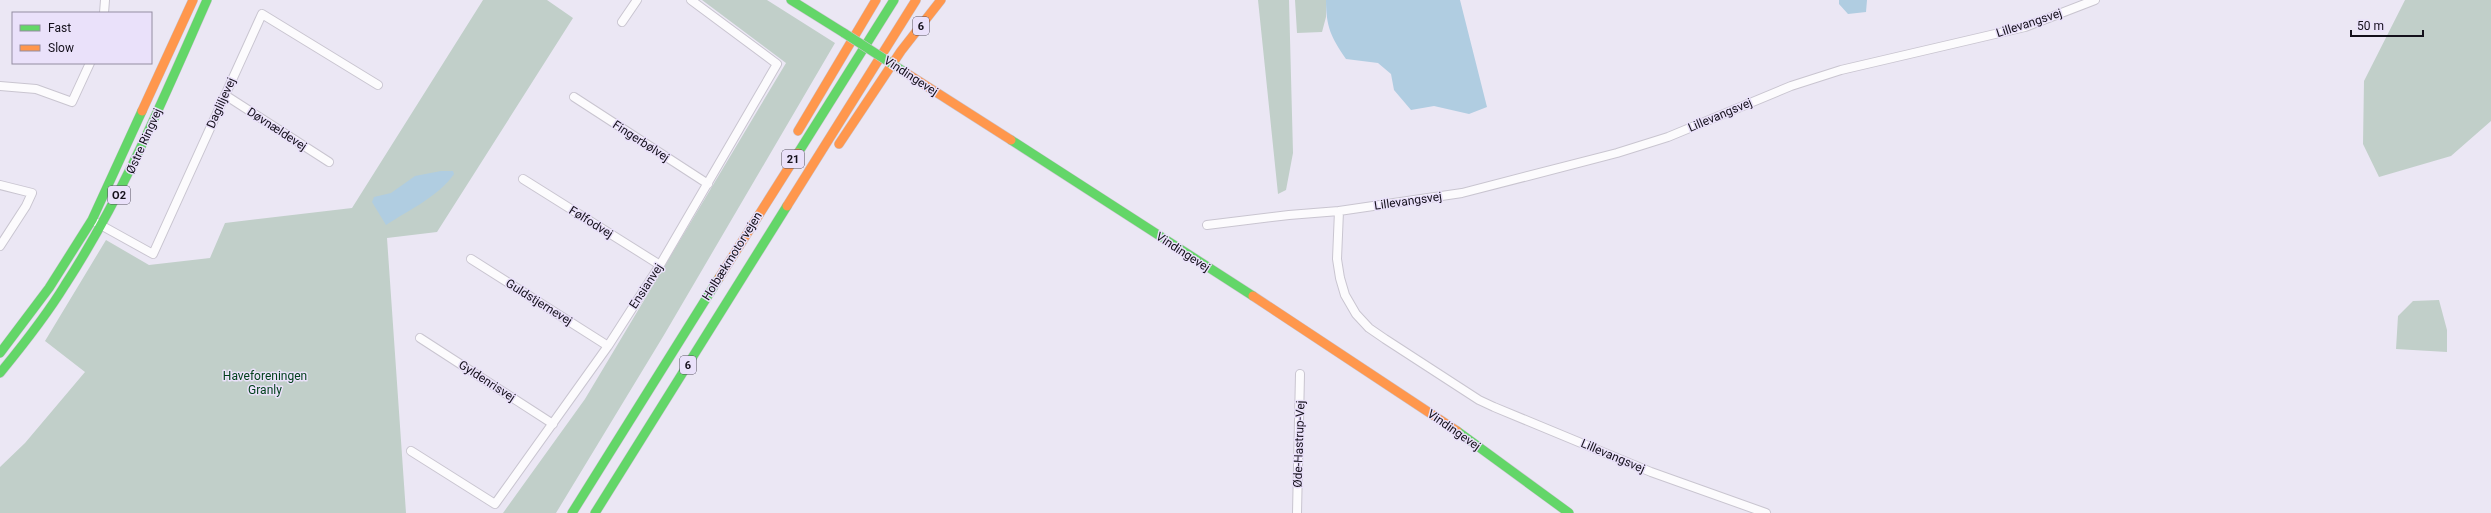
<svg xmlns="http://www.w3.org/2000/svg" width="2491" height="513" font-family="Roboto,sans-serif">
<style>
.green{fill:#c1cfc9}
.water{fill:#b0cde1}
.lines{fill:none;stroke-linecap:round;stroke-linejoin:round}
.street-casing{stroke:#c9c5d0;stroke-width:10}
.fast-casing{stroke:#c9c5d0;stroke-width:10}
.slow-casing{stroke:#c9c5d0;stroke-width:10}
.street{stroke:#fcfbfd;stroke-width:8}
.fast{stroke:#63d668;stroke-width:9}
.slow{stroke:#ff974d;stroke-width:9}
.fast-bridge-casing{stroke:#c9c5d0;stroke-width:10;stroke-linecap:butt}
.fast-bridge{stroke:#63d668;stroke-width:9}
.labels{text-anchor:middle;dominant-baseline:central;stroke-width:3;stroke-linejoin:round;paint-order:stroke}
.shield{fill:#eae1fa;stroke:#544f5e;stroke-width:1}
.shield-label{font-size:11px;font-weight:bold;fill:#14101b}
.street-label{font-size:12px;fill:#14101b;stroke:#eae1fa}
.park-label{font-size:12px;fill:#02401c;stroke:#eae1fa}
</style>
<rect width="100%" height="100%" fill="#ebe7f4"/>
<path class="green" d="M 483,0 L 547,0 L 573,18 L 437,232 L 387,238 L 406,513 L 0,513 L 0,467 L 25,443 L 85,372 L 45,341 L 106,240 L 149,265 L 210,258 L 225,223 L 352,208 Z
M 702,0 L 767,0 L 835,43 L 664,335 L 556,513 L 503,513 L 585,399 L 786,63 Z
M 1258,0 L 1289,0 L 1293,153 L 1286,190 L 1278,194 Z
M 1295,0 L 1326,0 L 1326,17 L 1322,32 L 1297,33 Z
M 2405,0 L 2491,0 L 2491,121 L 2451,156 L 2379,177 L 2363,144 L 2364,81 Z
M 2439,300 L 2447,330 L 2447,352 L 2396,349 L 2398,316 L 2413,301 Z"/>
<path class="water" d="M 1326,0 L 1460,0 L 1487,107 L 1469,114 L 1434,106 L 1411,110 L 1394,90 L 1391,74 L 1378,63 L 1346,59 C 1331,37 1326,27 1326,0 Z
M 1839,0 L 1867,0 L 1866,12 L 1848,14 L 1839,4 Z
M 441,171 L 453,171 L 454,174 C 439,196 409,210 386,225 L 372,202 L 374,197 L 391,193 L 415,176 Z"/>
<g class="lines">
<g class="street-casing">
<path id="street" d="M 104,13 L 105,0
M 622,22 L 637,0
M 0,86 L 36,89 L 72,102 L 90,63
M 225,95 L 329,162
M 574,97 L 708,184
M 523,179 L 660,265
M 0,185 L 32,193 L 26,206 L 0,246
M 97,223 L 153,254 L 262,14 L 378,85
M 1207,225 L 1289,215 L 1339,211
M 471,259 L 608,346
M 420,338 L 553,424
M 411,451 L 495,504 L 608,346 L 660,265 L 777,64 L 691,0
M 1297,513 L 1300,374
M 1766,513 L 1651,472 L 1494,407 L 1479,400 L 1385,339 L 1369,328 L 1356,314 L 1345,295 L 1340,278 L 1337,259 L 1339,211 L 1462,193 L 1617,153 L 1668,137 L 1791,86 L 1841,70 L 2025,27 L 2095,0"/>
</g>
<g class="fast-casing">
<path id="fast" d="M 791,0 L 844,33
M 1011,140 L 1253,296
M 798,153 L 894,0
M 0,353 L 49,288 L 92,220 L 142,111
M 0,373 C 23,345 46,316 65,285 C 123,196 164,97 207,0
M 1457,431 L 1569,513
M 572,513 L 719,278
M 595,513 L 787,206"/>
</g>
<g class="slow-casing">
<path id="slow" d="M 903,71 L 1011,140
M 142,111 L 193,0
M 798,131 L 876,0
M 839,144 L 901,51 L 941,0
M 787,206 L 916,0
M 719,278 L 798,153
M 1253,296 L 1457,431"/>
</g>
<use href="#street" class="street"/>
<use href="#fast" class="fast"/>
<use href="#slow" class="slow"/>
<g class="fast-bridge-casing">
<path id="fast-bridge" d="M 844,33 L 903,71"/>
</g>
<use href="#fast-bridge" class="fast-bridge"/>
</g>
<g class="labels">
<g class="shield">
<rect x="913" y="17" width="16" height="18" rx="3"/>
<rect x="782" y="150" width="22" height="18" rx="3"/>
<rect x="108" y="186" width="22" height="18" rx="3"/>
<rect x="680" y="356" width="16" height="18" rx="3"/>
</g>
<g class="shield-label">
<text x="921" y="26">6</text>
<text x="793" y="159">21</text>
<text x="119" y="195">O2</text>
<text x="688" y="365">6</text>
</g>
<g class="street-label">
<text transform="translate(2029 23) rotate(-18)">Lillevangsvej</text>
<text transform="translate(911 76) rotate(33)">Vindingevej</text>
<text transform="translate(221 103) rotate(-66)">Dagliljevej</text>
<text transform="translate(1720 115) rotate(-23)">Lillevangsvej</text>
<text transform="translate(277 129) rotate(33)">Døvnældevej</text>
<text transform="translate(144 141) rotate(-66)">Østre Ringvej</text>
<text transform="translate(641 141) rotate(33)">Fingerbølvej</text>
<text transform="translate(1408 201) rotate(-8)">Lillevangsvej</text>
<text transform="translate(591 222) rotate(32)">Følfodvej</text>
<text transform="translate(1183 252) rotate(33)">Vindingevej</text>
<text transform="translate(732 256) rotate(-58)">Holbækmotorvejen</text>
<text transform="translate(646 286) rotate(-57)">Ensianvej</text>
<text transform="translate(539 302) rotate(32)">Guldstjernevej</text>
<text transform="translate(487 381) rotate(33)">Gyldenrisvej</text>
<text transform="translate(1454 430) rotate(35)">Vindingevej</text>
<text transform="translate(1299 444) rotate(-88)">Øde-Hastrup-Vej</text>
<text transform="translate(1613 456) rotate(23)">Lillevangsvej</text>
</g>
<g class="park-label">
<text x="265" y="376">Haveforeningen<tspan x="265" dy="14">Granly</tspan></text>
</g>
</g>
<rect x="12" y="12" width="140" height="52" fill="#eae1fa" stroke="#948da1"/>
<rect x="20" y="25" width="20" height="6" fill="#63d668" stroke="#948da1"/>
<text x="48" y="32" font-size="12" fill="#14101b">Fast</text>
<rect x="20" y="45" width="20" height="6" fill="#ff974d" stroke="#948da1"/>
<text x="48" y="52" font-size="12" fill="#14101b">Slow</text>
<path d="M2351 30v6h72v-6" fill="none" stroke="#14101b" stroke-width="2"/>
<text x="2357" y="30" font-size="12" fill="#14101b" stroke="#eae1fa" stroke-width="3" paint-order="stroke">50 m</text>
</svg>
